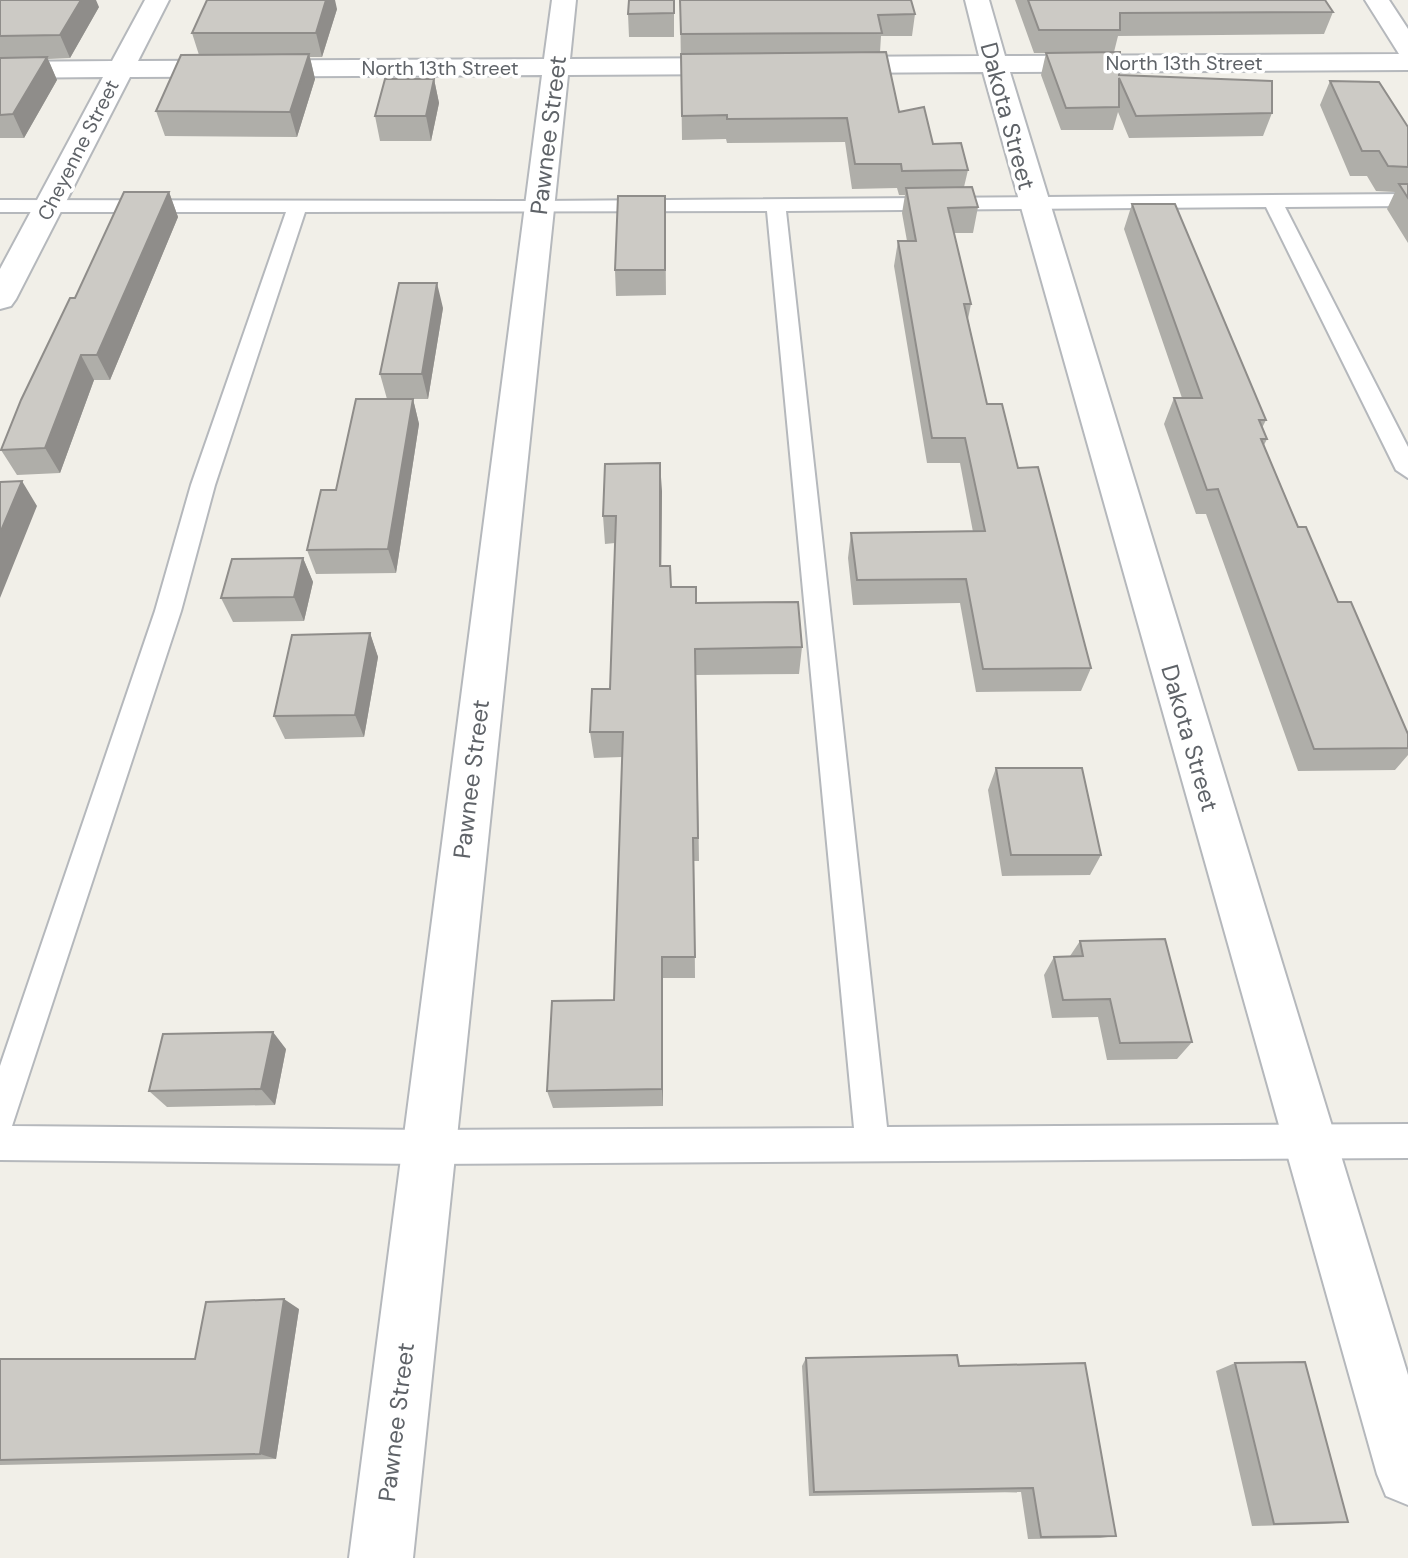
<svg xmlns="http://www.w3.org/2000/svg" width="1408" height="1558" font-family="'DM Sans',sans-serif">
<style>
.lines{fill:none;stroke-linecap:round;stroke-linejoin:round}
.lane-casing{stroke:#b5b8bc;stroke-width:4}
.street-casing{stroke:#b5b8bc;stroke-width:4}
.lane{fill:#fff;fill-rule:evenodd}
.street{fill:#fff;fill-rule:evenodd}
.wall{fill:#afaea9}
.shaded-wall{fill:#8f8d8a}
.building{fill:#cccac5;stroke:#8f8d8a;stroke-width:2}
.labels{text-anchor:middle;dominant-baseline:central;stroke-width:7;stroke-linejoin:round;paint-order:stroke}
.far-street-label{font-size:20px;fill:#5f6368;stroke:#fff}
.street-label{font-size:24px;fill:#5f6368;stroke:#fff}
</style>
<rect width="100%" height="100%" fill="#f1efe8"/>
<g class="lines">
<g class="lane-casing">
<path id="lane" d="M 1408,194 L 1408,206 L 1285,207 L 1408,447 L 1408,478 L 1396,470 L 1266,207 L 786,211 L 887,1127 L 1408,1124 L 1408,1158 L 427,1164 L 0,1160 L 0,1066 L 155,611 L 191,485 L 286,212 L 0,212 L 0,200 L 539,201 ZM 767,211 L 854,1128 L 427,1130 L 12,1126 L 181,611 L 215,485 L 305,212 Z"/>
</g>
<g class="street-casing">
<path id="street" d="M 145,0 L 169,0 L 138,61 L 544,59 L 552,0 L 576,0 L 570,59 L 742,58 L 751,60 L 755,66 L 751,72 L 742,74 L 568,75 L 413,1558 L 349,1558 L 542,75 L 130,77 L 16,299 L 11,306 L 0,309 L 0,269 L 103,77 L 0,78 L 0,62 L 112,61 Z
M 965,0 L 989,0 L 1005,56 L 1399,54 L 1365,0 L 1389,0 L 1408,29 L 1408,70 L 1010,72 L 1408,1375 L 1408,1505 L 1386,1496 L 1377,1474 L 983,72 L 830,73 L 817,65 L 830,57 L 979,56 Z"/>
</g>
<use href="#lane" class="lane"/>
<use href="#street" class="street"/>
</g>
<path class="wall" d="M 0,0 L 99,7 L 70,58 L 48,59 L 57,80 L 24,138 L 0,138 Z
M 674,0 L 674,37 L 629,37 L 628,14 Z
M 680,0 L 915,14 L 912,36 L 881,36 L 880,52 L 899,112 L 933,144 L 968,170 L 964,187 L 978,207 L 973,233 L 954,233 L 971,304 L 968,319 L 987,404 L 1018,468 L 1091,668 L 1081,691 L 976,692 L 960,603 L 853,605 L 848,558 L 851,533 L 973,532 L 960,463 L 927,463 L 894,266 L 898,241 L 907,241 L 902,213 L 905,195 L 899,195 L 897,188 L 852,189 L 845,142 L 727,143 L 726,139 L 682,140 Z
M 1015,0 L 1325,0 L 1333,12 L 1324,34 L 1118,36 L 1114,52 L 1119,75 L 1272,113 L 1263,136 L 1129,138 L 1118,112 L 1113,130 L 1061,130 L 1041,75 L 1046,53 L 1034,53 Z
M 337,9 L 322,57 L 310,57 L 315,79 L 297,137 L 165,136 L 156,111 L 199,55 L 192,33 Z
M 434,79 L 439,103 L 431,141 L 380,141 L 375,116 Z
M 1330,81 L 1408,127 L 1408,243 L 1387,209 L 1395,192 L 1376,191 L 1367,176 L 1350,176 L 1320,105 Z
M 169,192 L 178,217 L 110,380 L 94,380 L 60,473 L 17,475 L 1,450 L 75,298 Z
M 665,196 L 666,295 L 616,296 L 615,270 Z
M 1132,204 L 1266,420 L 1262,428 L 1267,439 L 1264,445 L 1298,527 L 1408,734 L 1408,755 L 1395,770 L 1298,771 L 1206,514 L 1196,514 L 1164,424 L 1174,398 L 1182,398 L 1124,229 Z
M 443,308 L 428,399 L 413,399 L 419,424 L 396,573 L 316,574 L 307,550 L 336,490 L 387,399 L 380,374 Z
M 662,491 L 661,566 L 671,587 L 696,603 L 802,647 L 799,674 L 696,675 L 699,861 L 694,861 L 695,978 L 663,978 L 663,1106 L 553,1108 L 547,1091 L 614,1000 L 622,757 L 594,758 L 590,732 L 610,689 L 615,543 L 605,544 L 603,516 Z
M 303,558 L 313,582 L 304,621 L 233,622 L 221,598 Z
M 370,633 L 378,657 L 364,737 L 285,739 L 274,716 Z
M 996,768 L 1101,855 L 1090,875 L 1002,876 L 988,790 Z
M 1080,941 L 1192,1042 L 1177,1059 L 1107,1060 L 1098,1017 L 1052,1018 L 1044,975 L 1054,957 L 1070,956 Z
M 286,1049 L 275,1105 L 167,1107 L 149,1091 Z
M 299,1309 L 276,1459 L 0,1465 L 0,1359 L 195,1359 Z
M 806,1358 L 959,1366 L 1116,1536 L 1100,1538 L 1028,1539 L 1021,1492 L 809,1496 L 802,1366 Z
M 1235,1363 L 1348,1522 L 1324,1524 L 1252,1526 L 1216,1371 Z"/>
<path class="shaded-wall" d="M 77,0 L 96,0 L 99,7 L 70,58 L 60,35 Z
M 326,0 L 335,0 L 337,9 L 322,57 L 316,33 Z
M 309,54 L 315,79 L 297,137 L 290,112 Z
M 47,57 L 57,80 L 24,138 L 13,114 Z
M 434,79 L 439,103 L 431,141 L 426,116 Z
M 169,192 L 178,217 L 110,380 L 97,355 Z
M 437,283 L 443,308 L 428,399 L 422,374 Z
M 81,355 L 94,380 L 60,473 L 45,448 Z
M 413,399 L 419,424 L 396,573 L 388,549 Z
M 660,463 L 662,491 L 661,593 L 660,566 Z
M 22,481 L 37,506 L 0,598 L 0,533 Z
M 303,558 L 313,582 L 304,621 L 294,597 Z
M 370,633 L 378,657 L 364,737 L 355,715 Z
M 662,957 L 663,978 L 663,1106 L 662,1089 Z
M 273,1032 L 286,1049 L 275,1105 L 261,1089 Z
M 284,1299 L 299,1309 L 276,1459 L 260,1454 Z"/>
<path class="building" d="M 0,0 L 81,0 L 60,35 L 0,36 Z
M 207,0 L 326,0 L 316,33 L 192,33 Z
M 629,0 L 674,0 L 674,13 L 628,14 Z
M 680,0 L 911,0 L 915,14 L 878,15 L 882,33 L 681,34 Z
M 1028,0 L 1325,0 L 1333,12 L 1120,13 L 1120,30 L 1039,30 Z
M 886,52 L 899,112 L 924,107 L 933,144 L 961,143 L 968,170 L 902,171 L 901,164 L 855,164 L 847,118 L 727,119 L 727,115 L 682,116 L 681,54 Z
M 1120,52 L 1119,75 L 1272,81 L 1272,113 L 1136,116 L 1119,78 L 1119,107 L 1066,108 L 1046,53 Z
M 309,54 L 290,112 L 156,111 L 181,55 Z
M 47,57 L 13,114 L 0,115 L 0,58 Z
M 385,79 L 434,79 L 426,116 L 375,116 Z
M 1330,81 L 1379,82 L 1408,127 L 1408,167 L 1388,166 L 1379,151 L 1362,151 Z
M 1399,184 L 1408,184 L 1408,198 Z
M 972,187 L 978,207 L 948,208 L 971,304 L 964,304 L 987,404 L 1002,404 L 1018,468 L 1038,467 L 1091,668 L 983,669 L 966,579 L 857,580 L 851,533 L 985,531 L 965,438 L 932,438 L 898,241 L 916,241 L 906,188 Z
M 124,192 L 169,192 L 97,355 L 81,355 L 45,448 L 1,450 L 21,400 L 70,298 L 75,298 Z
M 618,196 L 665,196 L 665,270 L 615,270 Z
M 1132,204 L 1175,204 L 1266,420 L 1259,420 L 1267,439 L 1261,439 L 1298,527 L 1306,527 L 1338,602 L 1351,602 L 1408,734 L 1408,748 L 1314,749 L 1218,489 L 1207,490 L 1174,398 L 1202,398 Z
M 399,283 L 437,283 L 422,374 L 380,374 Z
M 356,399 L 413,399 L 388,549 L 307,550 L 321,490 L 336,490 Z
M 660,463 L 660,566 L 670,566 L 671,587 L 696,587 L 696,603 L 798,602 L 802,647 L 695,649 L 698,838 L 693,838 L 695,957 L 662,957 L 662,1089 L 547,1091 L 552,1001 L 614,1000 L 623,732 L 590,732 L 592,689 L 610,689 L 616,516 L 603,516 L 605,464 Z
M 22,481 L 0,533 L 0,482 Z
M 303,558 L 294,597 L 221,598 L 232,559 Z
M 370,633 L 355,715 L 274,716 L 292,635 Z
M 996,768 L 1082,768 L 1101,855 L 1011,855 Z
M 1165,939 L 1192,1042 L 1120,1043 L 1110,999 L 1063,1000 L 1054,957 L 1083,956 L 1080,941 Z
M 273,1032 L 261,1089 L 149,1091 L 163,1034 Z
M 284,1299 L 260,1454 L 0,1460 L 0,1359 L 195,1359 L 206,1302 Z
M 957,1355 L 959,1366 L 1085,1363 L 1116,1536 L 1041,1537 L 1033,1488 L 814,1492 L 806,1358 Z
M 1305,1362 L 1348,1522 L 1274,1524 L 1235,1363 Z"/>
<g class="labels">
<g class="far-street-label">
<text x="1184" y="63">North 13th Street</text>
<text x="440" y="68">North 13th Street</text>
<text transform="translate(78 150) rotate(-63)">Cheyenne Street</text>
</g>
<g class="street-label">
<text transform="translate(1008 116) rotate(75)">Dakota Street</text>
<text transform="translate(548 135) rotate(-83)">Pawnee Street</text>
<text transform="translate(1190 738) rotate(74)">Dakota Street</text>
<text transform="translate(471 779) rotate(-83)">Pawnee Street</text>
<text transform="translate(396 1422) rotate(-83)">Pawnee Street</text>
</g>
</g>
</svg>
